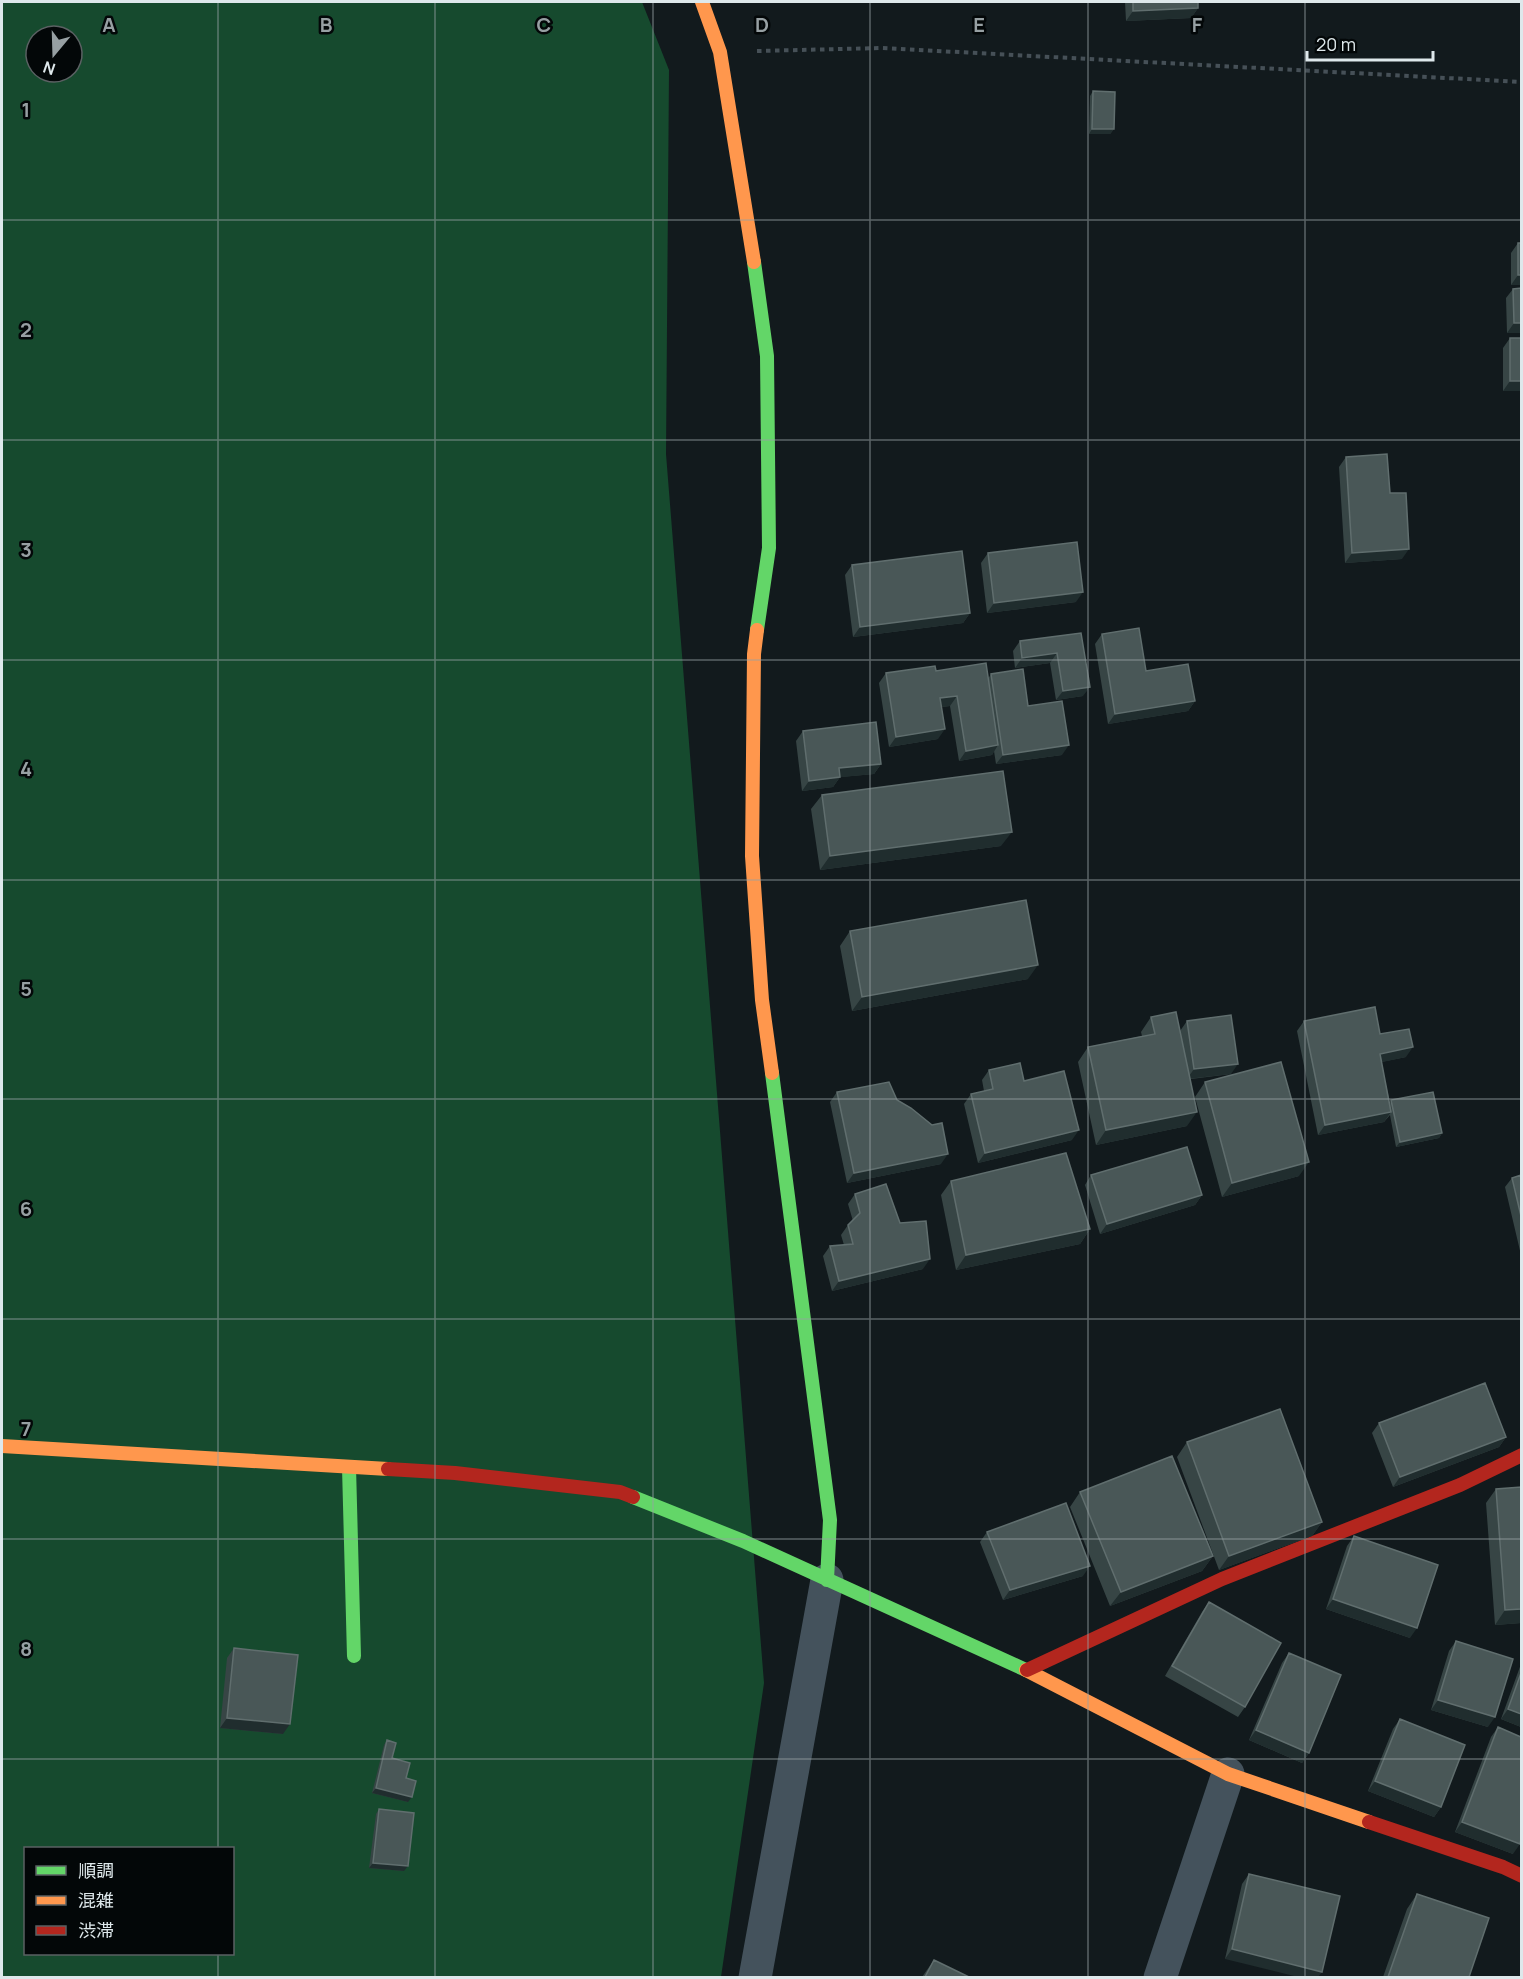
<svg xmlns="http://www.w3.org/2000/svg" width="1523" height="1979" font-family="Manrope,'Noto Sans JP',sans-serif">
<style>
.forest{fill:#164a2e;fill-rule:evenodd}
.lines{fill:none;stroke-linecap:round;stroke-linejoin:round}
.path{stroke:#465057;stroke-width:4;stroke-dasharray:4.5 4.5;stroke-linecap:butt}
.street{stroke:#44525c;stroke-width:33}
.fast{stroke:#63d668;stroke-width:14}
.slow{stroke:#ff974d;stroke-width:14}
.jam{stroke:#b3261e;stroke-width:14}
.wall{fill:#374545}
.shaded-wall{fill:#202d2e}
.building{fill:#495757;stroke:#606e6e;stroke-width:1.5}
.grid{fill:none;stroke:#97a0a3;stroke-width:1.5;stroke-opacity:0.55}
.grid-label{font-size:20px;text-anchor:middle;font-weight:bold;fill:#97a0a3;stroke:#030708;stroke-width:5;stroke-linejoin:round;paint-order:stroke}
</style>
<rect width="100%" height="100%" fill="#121a1d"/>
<path class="forest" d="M 2,2 L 642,2 L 669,70 L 666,454 L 764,1683 L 721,1977 L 2,1978 ZM 36,36 L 72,36 L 72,72 L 36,72 ZM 26,1848 L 232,1848 L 232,1954 L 26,1954 Z"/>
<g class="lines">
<path class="path" d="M 757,51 L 882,48 L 1522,82"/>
<path class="street" d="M 755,1978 L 827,1580
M 1160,1978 L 1228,1774"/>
<path class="fast" d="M 754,262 L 767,356 L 769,548 L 757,630
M 772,1073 L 830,1520 L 827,1580
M 349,1467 L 354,1656
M 633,1497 L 743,1541 L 1026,1670"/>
<path class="slow" d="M 702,2 L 720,52 L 754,262
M 757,630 L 754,654 L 752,856 L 762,1000 L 772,1073
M 2,1446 L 388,1469
M 1026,1670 L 1228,1774 L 1369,1822"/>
<path class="jam" d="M 388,1469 L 455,1473 L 620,1492 L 633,1497
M 1027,1670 L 1222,1579 L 1460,1485 L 1522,1455
M 1369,1822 L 1503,1867 L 1522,1876"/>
</g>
<path class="wall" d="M 1125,2 L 1198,2 L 1198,8 L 1191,18 L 1126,21 Z
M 1093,91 L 1114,129 L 1110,134 L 1089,134 L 1090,96 Z
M 1518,243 L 1521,243 L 1521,285 L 1511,285 L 1511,253 Z
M 1513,289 L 1521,333 L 1507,333 L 1506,298 Z
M 1510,338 L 1521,391 L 1503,391 L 1503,348 Z
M 1346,457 L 1390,493 L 1402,559 L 1345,563 L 1339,467 Z
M 988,553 L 1076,602 L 987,613 L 981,563 Z
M 852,565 L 970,613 L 963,623 L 853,637 L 845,575 Z
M 1081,633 L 1083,696 L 1056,700 L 1050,663 L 1015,668 L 1013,651 L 1020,641 Z
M 1102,634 L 1146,671 L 1195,701 L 1188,711 L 1108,724 L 1095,644 Z
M 936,671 L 988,679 L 991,674 L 1028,706 L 1062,755 L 996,764 L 994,751 L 992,755 L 959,761 L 950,706 L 941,707 L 938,739 L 889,747 L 879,683 L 886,673 Z
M 803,731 L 881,764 L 874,774 L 840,777 L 833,787 L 802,791 L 796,741 Z
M 822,795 L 1001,846 L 820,870 L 811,809 Z
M 850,931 L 1028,979 L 852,1011 L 840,946 Z
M 1151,1017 L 1180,1031 L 1187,1021 L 1231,1074 L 1191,1079 L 1187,1126 L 1096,1145 L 1078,1062 L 1088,1047 L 1142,1036 L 1141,1032 Z
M 1304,1021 L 1380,1034 L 1406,1057 L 1381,1062 L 1390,1103 L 1391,1100 L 1442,1133 L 1439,1138 L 1396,1147 L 1390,1115 L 1384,1122 L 1318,1135 L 1297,1031 Z
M 989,1070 L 1024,1081 L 1072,1140 L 978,1163 L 964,1104 L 971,1094 L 984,1091 L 982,1080 Z
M 1205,1082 L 1299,1176 L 1222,1197 L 1195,1097 Z
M 837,1092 L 941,1164 L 847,1183 L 830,1102 Z
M 1091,1175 L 1202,1195 L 1195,1205 L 1100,1234 L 1085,1185 Z
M 1521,1175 L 1521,1255 L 1505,1187 L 1512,1178 Z
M 951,1181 L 1090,1229 L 1080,1244 L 956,1270 L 941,1195 Z
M 855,1194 L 900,1223 L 923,1269 L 832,1291 L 823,1256 L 830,1246 L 844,1245 L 841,1235 L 848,1225 L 853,1221 L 848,1204 Z
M 1379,1423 L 1506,1437 L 1499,1447 L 1393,1487 L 1372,1433 Z
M 1187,1442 L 1322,1522 L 1312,1536 L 1219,1570 L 1177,1457 Z
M 1496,1489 L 1521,1623 L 1495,1625 L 1486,1503 Z
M 1080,1492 L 1213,1556 L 1202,1571 L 1110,1606 L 1070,1507 Z
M 987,1532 L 1083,1576 L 1003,1600 L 980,1542 Z
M 1354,1536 L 1410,1638 L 1326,1609 L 1347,1546 Z
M 1209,1602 L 1245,1707 L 1238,1717 L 1165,1676 L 1202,1612 Z
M 1456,1641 L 1488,1727 L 1431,1710 L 1449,1651 Z
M 234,1648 L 283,1734 L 220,1728 L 227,1658 Z
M 1289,1653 L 1309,1753 L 1302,1763 L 1249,1740 L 1282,1663 Z
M 1521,1664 L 1521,1727 L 1501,1719 Z
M 1400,1719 L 1441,1807 L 1434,1817 L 1368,1791 L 1393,1729 Z
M 1498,1727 L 1513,1854 L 1455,1832 L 1491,1737 Z
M 387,1740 L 392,1758 L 408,1802 L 372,1793 L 384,1745 Z
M 379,1809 L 404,1871 L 369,1868 L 376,1814 Z
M 1249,1874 L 1340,1896 L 1225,1959 L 1242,1884 Z
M 1417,1894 L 1469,1977 L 1383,1977 L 1407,1909 Z
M 934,1960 L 969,1977 L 922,1977 Z"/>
<path class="shaded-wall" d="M 1198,8 L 1191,18 L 1126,21 L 1133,11 Z
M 1092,129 L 1114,129 L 1110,134 L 1089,134 Z
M 1518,275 L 1521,275 L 1521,285 L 1511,285 Z
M 1514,323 L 1521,323 L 1521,333 L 1507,333 Z
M 1510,381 L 1521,381 L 1521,391 L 1503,391 Z
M 1409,549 L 1402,559 L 1345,563 L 1352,553 Z
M 1083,592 L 1076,602 L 987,613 L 994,603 Z
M 970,613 L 963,623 L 853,637 L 860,627 Z
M 1057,653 L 1050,663 L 1015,668 L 1022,658 Z
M 1090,687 L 1083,696 L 1056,700 L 1063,691 Z
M 957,696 L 950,706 L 933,708 L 940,698 Z
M 1195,701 L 1188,711 L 1108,724 L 1115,714 Z
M 945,729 L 938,739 L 889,747 L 896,737 Z
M 998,745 L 992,755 L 959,761 L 966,751 Z
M 1069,745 L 1062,755 L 996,764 L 1003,755 Z
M 881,764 L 874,774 L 832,778 L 839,768 Z
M 840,777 L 833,787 L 802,791 L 809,781 Z
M 1012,832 L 1001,846 L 820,870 L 830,856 Z
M 1038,965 L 1028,979 L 852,1011 L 862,997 Z
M 1413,1047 L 1406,1057 L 1373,1064 L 1380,1054 Z
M 1238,1064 L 1231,1074 L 1187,1079 L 1194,1069 Z
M 1197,1112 L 1187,1126 L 1096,1145 L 1106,1130 Z
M 1391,1112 L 1384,1122 L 1318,1135 L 1325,1125 Z
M 1079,1130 L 1072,1140 L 978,1163 L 985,1153 Z
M 1442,1133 L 1439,1138 L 1396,1147 L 1400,1142 Z
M 948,1154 L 941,1164 L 847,1183 L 854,1173 Z
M 1309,1162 L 1299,1176 L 1222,1197 L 1232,1183 Z
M 1202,1195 L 1195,1205 L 1100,1234 L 1107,1224 Z
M 1090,1229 L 1080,1244 L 956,1270 L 966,1255 Z
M 930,1259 L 923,1269 L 832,1291 L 839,1281 Z
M 1506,1437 L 1499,1447 L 1393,1487 L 1400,1477 Z
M 1322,1522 L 1312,1536 L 1219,1570 L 1229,1556 Z
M 1213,1556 L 1202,1571 L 1110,1606 L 1121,1592 Z
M 1090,1566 L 1083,1576 L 1003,1600 L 1010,1590 Z
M 1333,1599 L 1417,1628 L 1410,1638 L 1326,1609 Z
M 1521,1609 L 1521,1623 L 1495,1625 L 1505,1610 Z
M 1438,1700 L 1495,1717 L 1488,1727 L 1431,1710 Z
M 1508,1709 L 1521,1714 L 1521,1727 L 1501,1719 Z
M 227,1718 L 290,1724 L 283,1734 L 220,1728 Z
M 1256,1730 L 1309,1753 L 1302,1763 L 1249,1740 Z
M 1375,1781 L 1441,1807 L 1434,1817 L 1368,1791 Z
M 376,1788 L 412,1797 L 408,1802 L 372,1793 Z
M 1462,1822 L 1520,1844 L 1513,1854 L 1455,1832 Z
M 373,1863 L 408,1866 L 404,1871 L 369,1868 Z
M 1232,1949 L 1322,1972 L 1318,1977 L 1298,1977 L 1225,1959 Z"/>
<path class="building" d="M 1133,2 L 1198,2 L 1198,8 L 1133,11 Z
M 1093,91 L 1115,92 L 1114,129 L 1092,129 Z
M 1518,243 L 1521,243 L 1521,275 L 1518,275 Z
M 1521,288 L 1521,323 L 1514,323 L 1513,289 Z
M 1510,338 L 1521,338 L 1521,381 L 1510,381 Z
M 1387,454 L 1390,493 L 1406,493 L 1409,549 L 1352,553 L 1346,457 Z
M 1077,542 L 1083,592 L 994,603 L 988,553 Z
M 962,551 L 970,613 L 860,627 L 852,565 Z
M 1139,628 L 1146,671 L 1188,664 L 1195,701 L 1115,714 L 1102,634 Z
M 1081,633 L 1090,687 L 1063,691 L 1057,653 L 1022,658 L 1020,641 Z
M 986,663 L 998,745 L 966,751 L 957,696 L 940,698 L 945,729 L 896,737 L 886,673 L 935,666 L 936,671 Z
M 1023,669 L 1028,706 L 1062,701 L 1069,745 L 1003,755 L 991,674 Z
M 876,722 L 881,764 L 839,768 L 840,777 L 809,781 L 803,731 Z
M 1003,771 L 1012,832 L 830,856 L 822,795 Z
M 1026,900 L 1038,965 L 862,997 L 850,931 Z
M 1375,1007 L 1380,1034 L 1409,1029 L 1413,1047 L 1380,1054 L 1391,1112 L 1325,1125 L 1304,1021 Z
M 1176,1012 L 1197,1112 L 1106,1130 L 1088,1047 L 1155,1034 L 1151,1017 Z
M 1231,1015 L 1238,1064 L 1194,1069 L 1187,1021 Z
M 1281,1062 L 1309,1162 L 1232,1183 L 1205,1082 Z
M 1020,1063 L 1024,1081 L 1064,1071 L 1079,1130 L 985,1153 L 971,1094 L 993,1089 L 989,1070 Z
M 889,1082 L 897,1100 L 911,1108 L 932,1125 L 942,1123 L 948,1154 L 854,1173 L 837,1092 Z
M 1433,1092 L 1442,1133 L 1400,1142 L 1391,1100 Z
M 1187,1147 L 1202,1195 L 1107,1224 L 1091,1175 Z
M 1066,1153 L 1090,1229 L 966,1255 L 951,1181 Z
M 1521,1175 L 1521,1216 L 1512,1178 Z
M 886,1184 L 900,1223 L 926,1221 L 930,1259 L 839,1281 L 830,1246 L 853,1244 L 848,1225 L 860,1213 L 855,1194 Z
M 1485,1383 L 1506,1437 L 1400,1477 L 1379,1423 Z
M 1280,1409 L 1322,1522 L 1229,1556 L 1187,1442 Z
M 1172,1456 L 1213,1556 L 1121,1592 L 1080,1492 Z
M 1521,1487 L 1521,1609 L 1505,1610 L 1496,1489 Z
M 1066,1503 L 1090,1566 L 1010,1590 L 987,1532 Z
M 1354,1536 L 1438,1565 L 1417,1628 L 1333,1599 Z
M 1209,1602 L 1281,1643 L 1245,1707 L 1172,1666 Z
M 1456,1641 L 1513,1659 L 1495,1717 L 1438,1700 Z
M 234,1648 L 298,1655 L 290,1724 L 227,1718 Z
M 1289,1653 L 1341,1675 L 1309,1753 L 1256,1730 Z
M 1521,1673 L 1521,1714 L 1508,1709 Z
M 1400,1719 L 1465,1745 L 1441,1807 L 1375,1781 Z
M 1498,1727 L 1521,1737 L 1521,1839 L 1520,1844 L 1462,1822 Z
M 387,1740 L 396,1743 L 392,1758 L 410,1763 L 406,1778 L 416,1781 L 412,1797 L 376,1788 Z
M 379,1809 L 414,1813 L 408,1866 L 373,1863 Z
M 1249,1874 L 1340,1896 L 1322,1972 L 1232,1949 Z
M 1417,1894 L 1489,1918 L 1469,1977 L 1388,1977 Z
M 934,1960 L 969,1977 L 925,1977 Z"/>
<path class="grid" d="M 218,2 L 218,1848M 435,2 L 435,1978M 653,2 L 653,1978M 870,2 L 870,1978M 1088,2 L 1088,1978M 1305,2 L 1305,1978M 2,220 L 1522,220M 2,440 L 1522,440M 2,660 L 1522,660M 2,880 L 1522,880M 2,1099 L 1522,1099M 2,1319 L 1522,1319M 2,1539 L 1522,1539M 2,1759 L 1522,1759M 218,1954 L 218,1978"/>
<g class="grid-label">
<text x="109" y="32">A</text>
<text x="326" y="32">B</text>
<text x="544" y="32">C</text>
<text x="762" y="32">D</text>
<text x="979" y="32">E</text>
<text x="1197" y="32">F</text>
<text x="26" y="117">1</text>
<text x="26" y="337">2</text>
<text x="26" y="557">3</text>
<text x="26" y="776">4</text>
<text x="26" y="996">5</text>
<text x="26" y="1216">6</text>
<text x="26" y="1436">7</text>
<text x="26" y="1656">8</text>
</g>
<rect width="1523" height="1979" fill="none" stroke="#dee8eb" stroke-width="6"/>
<rect x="24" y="1847" width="210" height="108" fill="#030708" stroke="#5b6163" stroke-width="1.5"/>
<rect x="36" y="1866" width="30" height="9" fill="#63d668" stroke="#5b6163" stroke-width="1.5"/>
<text x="78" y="1877" font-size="18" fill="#dee8eb">順調</text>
<rect x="36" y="1896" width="30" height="9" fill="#ff974d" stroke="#5b6163" stroke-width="1.5"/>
<text x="78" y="1907" font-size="18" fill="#dee8eb">混雑</text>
<rect x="36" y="1926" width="30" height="9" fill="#b3261e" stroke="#5b6163" stroke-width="1.5"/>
<text x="78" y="1937" font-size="18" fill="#dee8eb">渋滞</text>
<g transform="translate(54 54) rotate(199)"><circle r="28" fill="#030708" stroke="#5b6163" stroke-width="1.5"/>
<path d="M0-4.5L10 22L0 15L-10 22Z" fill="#97a0a3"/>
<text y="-9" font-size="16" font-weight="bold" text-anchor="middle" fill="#dee8eb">N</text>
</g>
<path d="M1307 51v9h126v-9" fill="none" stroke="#dee8eb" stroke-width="3"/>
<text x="1316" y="51" font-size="18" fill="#dee8eb" stroke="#030708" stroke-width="4.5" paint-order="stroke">20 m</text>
</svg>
